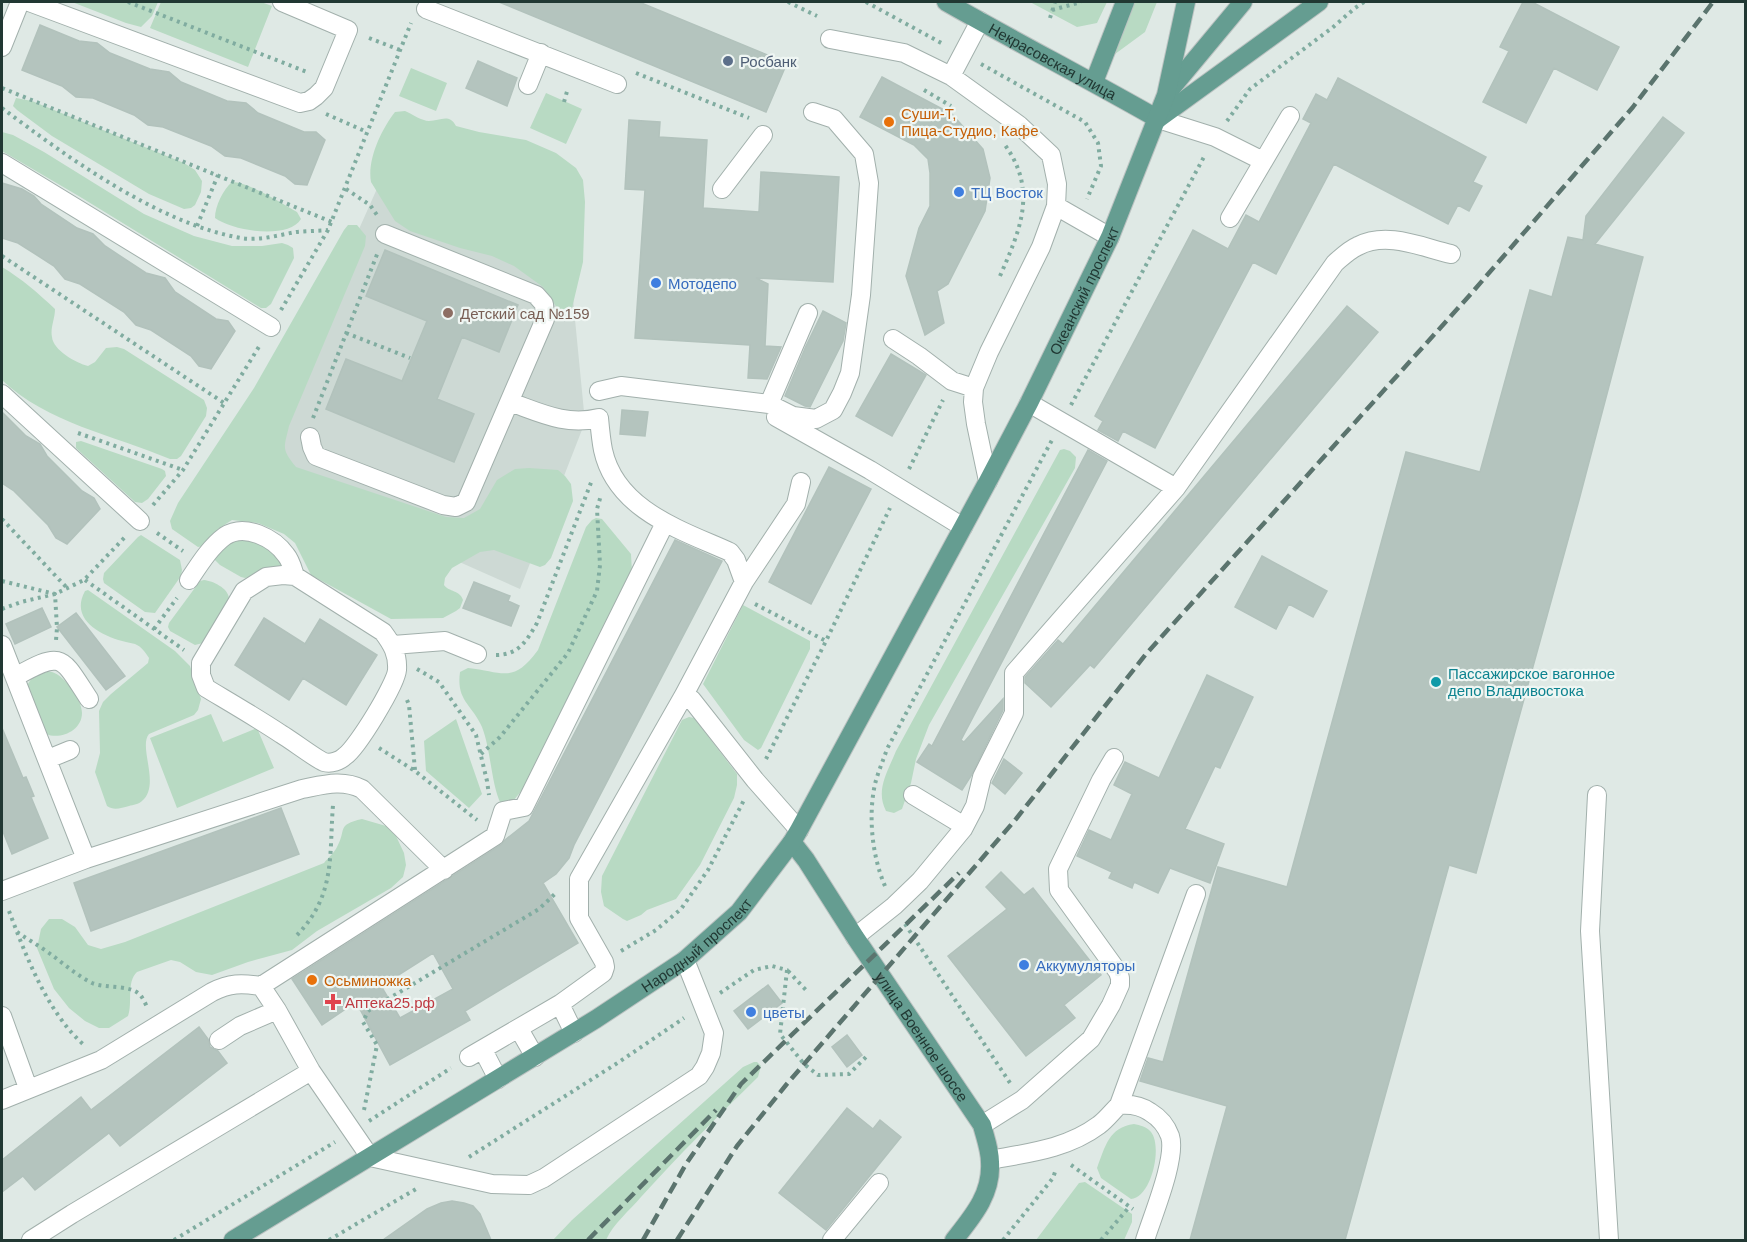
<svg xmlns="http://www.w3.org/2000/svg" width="1747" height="1242" font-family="Helvetica,sans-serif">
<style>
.built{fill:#cdd9d4}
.green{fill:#b8dac3}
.building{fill:#b4c4be;stroke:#b2c2bc;stroke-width:1.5;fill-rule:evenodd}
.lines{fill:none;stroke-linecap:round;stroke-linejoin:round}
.minor-casing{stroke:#a2b0ac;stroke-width:20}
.major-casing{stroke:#bcc3c2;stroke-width:20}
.path{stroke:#80aca0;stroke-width:4;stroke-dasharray:3 4.5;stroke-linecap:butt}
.minor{stroke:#fff;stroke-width:18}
.major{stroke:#659d91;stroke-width:18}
.rail{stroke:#5b746e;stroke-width:4.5;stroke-dasharray:12 6;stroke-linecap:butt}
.service-dot{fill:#5c6f8a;stroke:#eff6f3;stroke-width:2}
.food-dot{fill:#e8710a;stroke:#eff6f3;stroke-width:2}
.shop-dot{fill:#3f7fe0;stroke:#eff6f3;stroke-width:2}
.education-dot{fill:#8d6e63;stroke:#eff6f3;stroke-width:2}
.culture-dot{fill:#0f9aa8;stroke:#eff6f3;stroke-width:2}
.health-dot{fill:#e0444e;stroke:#eff6f3;stroke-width:2}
.labels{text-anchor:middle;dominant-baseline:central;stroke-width:4.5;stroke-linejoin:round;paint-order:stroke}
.street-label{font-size:15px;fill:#213833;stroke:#eff6f3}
.service-label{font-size:15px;fill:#4e5e75;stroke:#eff6f3;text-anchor:start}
.food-label{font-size:15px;fill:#c56008;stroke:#eff6f3;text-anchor:start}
.shop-label{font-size:15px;fill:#366cbe;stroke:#eff6f3;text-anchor:start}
.education-label{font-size:15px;fill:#785e54;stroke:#eff6f3;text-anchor:start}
.culture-label{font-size:15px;fill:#0d838f;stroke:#eff6f3;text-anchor:start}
.health-label{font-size:15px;fill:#be3a42;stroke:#eff6f3;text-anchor:start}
</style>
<rect width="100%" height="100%" fill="#dfe9e5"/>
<path class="built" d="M 408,119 L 561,176 L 585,422 L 520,589 L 419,544 L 250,474 Z"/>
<path class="green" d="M 72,2 L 158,2 L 152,16 L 141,27 L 126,23 Z
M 161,2 L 261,2 L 272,6 L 248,67 L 150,28 Z
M 1030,2 L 1107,2 L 1097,23 L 1077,27 Z
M 1134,2 L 1157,2 L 1145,32 L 1111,57 Z
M 411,68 L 447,83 L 436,111 L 399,96 Z
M 546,93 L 582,109 L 566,144 L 530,128 Z
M 16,98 L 32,101 L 184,163 L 195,170 L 202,181 L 201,192 L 195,205 L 191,208 L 184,209 L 149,194 L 52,136 L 17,110 L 13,106 Z
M 405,111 C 412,114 422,121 429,121 C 440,121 449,113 456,126 L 479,132 L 526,140 L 556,153 L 576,168 L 583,180 L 585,202 L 583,262 L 572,308 L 567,310 L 558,309 L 543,287 L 514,266 L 492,256 L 460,248 L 410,231 L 395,221 L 371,182 C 367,160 381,130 395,112 Z
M 2,132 L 13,135 L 44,152 L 144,214 L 194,236 L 232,246 L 262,246 L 282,243 L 288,245 L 293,248 L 294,258 L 271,304 L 266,308 L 261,308 L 82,198 L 2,151 Z
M 232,182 C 248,182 282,203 297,212 L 301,219 C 288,240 233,231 215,218 C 215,206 223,190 232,182 Z
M 348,225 L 357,225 L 366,236 L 365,246 L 289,426 C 284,448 281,449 296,467 L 446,517 L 464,518 L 480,509 L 497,480 L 515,469 L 529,468 L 558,470 L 565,476 L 571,484 L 573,501 L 551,558 L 545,565 L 540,567 L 494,550 L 480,552 L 452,568 L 445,578 L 444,585 C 449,592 460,590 463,600 L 460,608 L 456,611 L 443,618 L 391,619 L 311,575 L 295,543 L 284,534 L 258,523 L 232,520 L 218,529 L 204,546 L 198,547 L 172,529 L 170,521 L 178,503 L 254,388 L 344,230 Z
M 2,267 C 22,279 38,293 55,309 C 55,319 50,328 52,337 C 53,350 76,363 88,366 L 95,362 L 106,348 L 117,347 L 124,349 L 204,400 L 207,408 L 206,416 L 181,456 L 177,459 L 170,459 C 113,435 47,423 2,380 Z
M 81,441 L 162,469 L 165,471 L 166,476 L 148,499 L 142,503 L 135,502 L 76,448 L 76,442 Z
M 1064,449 L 1070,451 L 1076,457 L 1075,468 L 929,725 L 916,759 L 911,783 L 902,809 L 894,813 L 886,811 C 875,790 888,771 896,751 L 1060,450 Z
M 596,518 L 602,519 L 631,554 L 632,572 L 523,789 L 513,801 L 501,804 C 491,784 491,750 482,727 C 472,704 456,701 460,672 L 468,668 C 504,672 513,684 538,650 L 586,527 L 592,520 Z
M 141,535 L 180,560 L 182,570 L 181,576 L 155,613 L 145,612 L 104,583 L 103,579 L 104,573 L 138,537 Z
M 236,538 L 258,540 L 281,559 L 282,566 L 280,568 L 245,578 L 241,577 L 220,565 L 213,558 Z
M 204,580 C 213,581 228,588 229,598 L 203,643 L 195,645 L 170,631 L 168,627 L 169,623 L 200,581 Z
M 88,590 L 175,651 L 190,666 L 201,699 L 198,710 L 194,715 L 149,734 C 138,747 161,785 142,801 C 139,804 133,805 129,806 C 121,808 114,811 107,806 L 95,772 L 100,753 L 99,711 L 103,702 L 111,694 L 148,663 L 149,658 C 145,652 142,647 135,644 C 132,643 129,643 126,642 C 102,636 69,620 85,591 Z
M 743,605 L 810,641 L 810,649 L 761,748 L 758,750 L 744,740 L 703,684 Z
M 52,672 C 65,676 82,699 82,713 C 82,731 60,740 46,734 L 27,686 C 33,674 39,672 52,672 Z
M 211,714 L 223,742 L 257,728 L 274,768 L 177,808 L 150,738 Z
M 689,717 L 694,718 L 737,774 L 737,785 L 734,798 L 700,865 L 676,899 L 647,910 L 641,915 L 627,921 L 623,919 L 604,906 L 601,892 L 602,876 L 682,720 Z
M 456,719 L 482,794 L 469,808 L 426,771 L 424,741 Z
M 362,819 L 386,826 L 396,836 L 404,853 L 406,865 L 403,877 L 391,888 L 317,931 L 292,950 L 248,962 L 212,975 L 196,972 L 180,962 L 171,960 L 137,972 C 126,982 133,1003 128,1016 L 109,1028 L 99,1028 L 85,1021 L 69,1008 L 54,989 L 37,948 L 41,929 L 49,919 L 62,919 L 75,927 L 88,945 L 101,949 L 125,942 L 324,863 C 328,858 334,853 337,847 C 347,829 336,825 362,819 Z
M 754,1062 L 757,1062 L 761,1066 L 758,1077 C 718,1116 679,1155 641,1197 C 630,1210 613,1224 606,1240 L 553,1240 L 572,1220 L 743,1067 Z
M 1134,1124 C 1140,1125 1147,1127 1151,1132 C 1163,1147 1151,1198 1131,1199 L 1101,1178 L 1097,1168 C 1105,1147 1109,1127 1134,1124 Z
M 1085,1182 L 1132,1214 L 1132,1222 L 1124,1240 L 1036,1240 L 1079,1183 Z"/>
<path class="building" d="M 499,2 L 639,2 L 787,63 L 766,112 Z
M 1523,2 L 1532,2 L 1619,47 L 1597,90 L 1554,68 L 1526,123 L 1483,102 L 1509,51 L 1500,47 Z
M 40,25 L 79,41 L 97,43 L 110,53 L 150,69 L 169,72 L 181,82 L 227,101 L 246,103 L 258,113 L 304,132 L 316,132 L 325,140 L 307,185 L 295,184 L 285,176 L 241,158 L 225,156 L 211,146 L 163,127 L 148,125 L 134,115 L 93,98 L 76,97 L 62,86 L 22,70 Z
M 478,61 L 517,78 L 507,106 L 466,88 Z
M 882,77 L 952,114 L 983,149 L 990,178 L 985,211 L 948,284 L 937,291 L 944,323 L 925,335 L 906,276 L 919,228 L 930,206 L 930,173 L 928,159 L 914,145 L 860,117 Z
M 1338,78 L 1486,157 L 1473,182 L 1482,186 L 1469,211 L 1458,205 L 1448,224 L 1334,164 L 1276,274 L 1253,262 L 1155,448 L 1123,431 L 1118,441 L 1098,430 L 1103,421 L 1095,416 L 1193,230 L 1228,249 L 1246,215 L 1259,222 L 1311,123 L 1303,119 L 1316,94 L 1327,100 Z
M 1663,117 L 1684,133 L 1595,244 L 1643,257 L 1579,500 L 1476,873 L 1449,865 L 1345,1240 L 1190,1240 L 1227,1106 L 1140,1081 L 1148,1058 L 1163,1062 L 1218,867 L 1287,887 L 1406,452 L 1480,472 L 1530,290 L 1552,297 L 1568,237 L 1583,240 L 1586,216 Z
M 629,120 L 660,122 L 659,137 L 707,140 L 703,208 L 759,212 L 761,172 L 839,177 L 833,282 L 756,278 L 768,284 L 765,346 L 781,347 L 767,379 L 748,378 L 750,345 L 635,338 L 645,190 L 625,189 Z
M 2,183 L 22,189 L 34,196 L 41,204 L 77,228 L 93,234 L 105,246 L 146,273 L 165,278 L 175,292 L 216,319 L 228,321 L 235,331 L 211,369 L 199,366 L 191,356 L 151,330 L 136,325 L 124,312 L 80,284 L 65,279 L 54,266 L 18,243 L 2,238 Z
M 385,250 L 518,305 L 499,352 L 462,337 L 437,399 L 474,414 L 454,462 L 326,409 L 346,359 L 402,381 L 427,321 L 366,296 Z
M 1347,306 L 1378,332 L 1094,668 L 1090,665 L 1051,707 L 1025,683 L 1025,677 L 1058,640 L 1063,644 Z
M 823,311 L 846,323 L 843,341 L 810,407 L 805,406 L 785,396 L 806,346 Z
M 891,354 L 926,375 L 892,436 L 856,416 Z
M 622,410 L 648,412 L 645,436 L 620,434 Z
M 2,412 L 26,436 L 40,444 L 47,456 L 82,491 L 94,498 L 100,509 L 67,544 L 56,538 L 48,525 L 14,491 L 2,483 Z
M 1088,450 L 1107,461 L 961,740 L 964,742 L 1003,699 L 1003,710 L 971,776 L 962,790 L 917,762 L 929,744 L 932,746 Z
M 829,467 L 871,489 L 811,604 L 769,582 Z
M 675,540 L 722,561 L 574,845 L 569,858 L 556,874 L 543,883 L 578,943 L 465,1011 L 470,1020 L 390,1065 L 356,1002 L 322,1025 L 292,979 L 501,845 L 505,840 L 529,821 ZM 433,953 L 453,989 L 400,1018 L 381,986 Z
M 1262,556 L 1327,591 L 1313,617 L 1289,604 L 1276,629 L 1235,607 Z
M 474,582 L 510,596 L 508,601 L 519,606 L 511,626 L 463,608 Z
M 42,608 L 51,627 L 15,644 L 6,624 Z
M 76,613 L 125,676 L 106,690 L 57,627 Z
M 264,618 L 305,644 L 320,619 L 377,655 L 346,705 L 303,678 L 289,700 L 235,665 Z
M 1207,675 L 1253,697 L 1220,768 L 1215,766 L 1185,829 L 1224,844 L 1210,883 L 1170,868 L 1158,893 L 1134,882 L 1132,888 L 1109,878 L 1112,872 L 1077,856 L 1089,830 L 1111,840 L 1132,794 L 1114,785 L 1125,762 L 1159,778 Z
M 2,728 L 23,778 L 26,777 L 34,796 L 31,797 L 48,838 L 12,854 L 2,829 Z
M 1004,759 L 1022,773 L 1005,794 L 992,783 Z
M 281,808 L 299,854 L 91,931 L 74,883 Z
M 1001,872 L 1024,895 L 1033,888 L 1101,975 L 1064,1005 L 1075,1018 L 1026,1056 L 948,956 L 1007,909 L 986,887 Z
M 768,985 L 782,1003 L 748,1029 L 734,1011 Z
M 199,1027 L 208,1039 L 210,1047 L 218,1051 L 227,1063 L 120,1146 L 109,1133 L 35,1190 L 23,1176 L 2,1192 L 2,1160 L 81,1097 L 91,1110 Z
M 847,1035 L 862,1055 L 847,1067 L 832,1047 Z
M 847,1108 L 873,1129 L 880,1120 L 901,1137 L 826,1230 L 779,1193 Z
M 452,1201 L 464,1203 L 473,1206 L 480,1214 L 491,1240 L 383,1240 L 427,1209 L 441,1203 Z"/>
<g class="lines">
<g class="minor-casing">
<path id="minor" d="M 29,2 L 300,103 L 309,101 L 316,96 L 324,88 L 348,30 L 282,2
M 426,9 L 617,84
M 830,39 L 904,53 L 951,76 L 1019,125 L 1051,155 L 1057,184 L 1056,206 L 1041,247 L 989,352 L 974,388 L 973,402 L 976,424 L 988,481
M 2,47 L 20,2
M 951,76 L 980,21
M 528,85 L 541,53
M 1158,119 L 1215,137 L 1263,161
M 2,163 L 271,327
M 722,189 L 763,135
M 1056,206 L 1110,237
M 1230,218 L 1290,116
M 893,339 L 919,356 L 952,381 L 974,388
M 599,391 L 621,386 L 769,404 L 793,416 L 816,419 L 833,410 L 842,393 L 850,373 L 861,295 L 869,183 L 864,154 L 834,119 L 813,112
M 2,394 L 140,521
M 510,402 C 541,413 566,426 599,418 C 600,429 601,440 603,450 C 616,510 681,530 730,552 L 736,560 L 744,582 L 684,695 L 692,700 L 755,780 L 799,830
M 1029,403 L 1176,488
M 769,404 L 808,313
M 776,417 L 870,470 L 963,527
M 310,437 L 312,447 L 316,456 L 443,505 L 456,507 L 466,502 L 545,319 L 544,304 L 536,295 L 385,234
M 283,575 L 295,576 L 383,632 C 392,644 398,654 397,670 C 396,684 357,748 345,756 C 340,761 331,764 324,762 C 316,759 290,739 281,734 C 257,718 231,703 206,688 L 201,675 L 201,663 L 244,591 L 266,577 Z
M 189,580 C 199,565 210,547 225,536 C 245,523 274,538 286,555 C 291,561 293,570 295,576
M 744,582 L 796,504 L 801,482
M 2,645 L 86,859
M 393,645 L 445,641 L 477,654
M 15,677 C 63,650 61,656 89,699
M 48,759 L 70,750
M 913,795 L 956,821 L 962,825 L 963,829
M 1597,795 L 1590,931 L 1609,1240
M 2,891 L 86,859 L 302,789 C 323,785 342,779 362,789 L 444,870
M 855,937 L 894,906 L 920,881 L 963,829 L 975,806 L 982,777 L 1014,713 L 1014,673 L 1176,488 L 1335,263 C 1342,257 1349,250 1358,246 C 1387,231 1421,247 1451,254
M 261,986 L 495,836 L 503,811 L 524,807 L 665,523
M 560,1004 L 574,1033
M 2,1016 L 28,1088
M 519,1029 L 535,1057
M 219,1040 L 240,1026 L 277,1010
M 483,1050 L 498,1079
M 469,1057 L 560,1004 L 603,973 L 605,967 L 604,962 L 579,918 L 579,879 L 684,695
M 2,1100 L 101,1060 L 212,992 C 230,983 241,983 261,986 L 277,1010 L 311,1071 L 370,1157 L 492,1184 L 529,1185 L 544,1178 L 699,1076 L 705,1067 L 711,1053 L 714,1033 L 685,960
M 1119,1105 C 1130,1104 1140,1105 1150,1112 C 1160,1118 1166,1125 1170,1136 C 1177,1158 1152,1217 1145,1240
M 982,1125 L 1022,1100 L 1091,1039 L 1111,1005 L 1120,985 L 1120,978 L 1118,972 L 1059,890 L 1058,869 L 1101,780 L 1114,758
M 990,1160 C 1028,1153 1067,1149 1099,1125 C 1106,1120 1112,1112 1119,1105 L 1196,894
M 31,1240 L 72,1214 L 311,1071
M 832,1240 L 879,1183"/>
</g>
<g class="major-casing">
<g id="major">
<path id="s1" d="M 946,2 C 1016,42 1088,79 1158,119"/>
<path d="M 1094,82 L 1125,2"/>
<path d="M 1169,91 L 1243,2"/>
<path d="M 1158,119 L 1319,2"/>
<path id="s2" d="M 792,842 L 806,860 L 855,937 L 982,1125 C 985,1137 990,1150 990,1162 C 992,1194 973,1216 954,1240"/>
<path id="s3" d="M 233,1240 L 596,1019 L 685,960 L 739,912 L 792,842 L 799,830 L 988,481 L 1029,403 L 1110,237 L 1166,95 L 1186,2"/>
</g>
</g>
<path class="path" d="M 128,2 L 307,72
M 788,2 L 817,16
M 866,2 L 945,45
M 1052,10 L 1081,2
M 1050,18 L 1055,2
M 369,38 L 400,50
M 981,64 L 1085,122 L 1098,143 L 1101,166 L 1087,199
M 636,73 L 749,118
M 2,88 L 332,222
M 924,90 L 951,106
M 564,102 L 568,88
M 2,108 C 67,157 159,224 241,238 C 259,241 279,235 296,232 C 306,231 317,231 328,230
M 326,114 L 367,132
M 1227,121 L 1250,89 L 1332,28 L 1355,8 L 1364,2
M 346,189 L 370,205 L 377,215
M 197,226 L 218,175
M 2,256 L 224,403
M 1000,276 C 1020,230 1038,191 1005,145
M 281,310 L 328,230 L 411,23
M 346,333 L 410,358
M 1071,405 L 1205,155
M 313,418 L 378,252
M 78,433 L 183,470
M 909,469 L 943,400
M 153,505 L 183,470 L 260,345
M 2,519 L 68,589
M 157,533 L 183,551
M 85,580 L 184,650
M 2,581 L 55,594 L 57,628 L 56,640
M 755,604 L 826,641
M 2,609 L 21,602 L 55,594 L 84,580 L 126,536
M 154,629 L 177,598
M 496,655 C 519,655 527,640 537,623 L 592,480
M 417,669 L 439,682 L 476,735 L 487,781 L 489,795
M 407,700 L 409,705 L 415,770
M 379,748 L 415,771 L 477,820
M 481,754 L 500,737 L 568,653 L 597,591 L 600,565 L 597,509 L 601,495
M 766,759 L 826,641 L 890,508
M 885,886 C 872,856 868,816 875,784 C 878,772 883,761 887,749 L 1052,440
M 9,911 C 26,956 47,1012 84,1045
M 905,924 L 1010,1083
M 17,932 C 27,939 38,945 49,953 C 63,963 76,975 92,983 C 106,989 132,984 141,996 C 144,1000 146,1005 148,1009
M 297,935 C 336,895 329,855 333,805
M 621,951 L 656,930 L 681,909 L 708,870 L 744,800
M 788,971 L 806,990
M 720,993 L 754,970 L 772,966 L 787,970 L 780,1034 L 804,1064 L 818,1075 L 849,1074 L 869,1054
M 364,1110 L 377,1045 L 363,1022 L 368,1011 L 539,909 L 557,892
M 369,1121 L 451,1068
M 469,1157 L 619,1062 L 684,1018
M 1071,1165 L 1133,1209
M 174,1240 L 335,1142
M 329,1240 L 416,1189
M 1003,1240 L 1053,1178 L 1056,1169
M 1101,1240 L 1130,1206"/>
<use href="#minor" class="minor"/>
<use href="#major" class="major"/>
<path class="rail" d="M 588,1240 L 716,1110
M 643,1240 L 686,1164 L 741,1084 L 959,873
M 677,1240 L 737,1146 L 786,1085 L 1016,819 L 1146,654 L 1469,296 L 1633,107 L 1713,2"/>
</g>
<circle class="service-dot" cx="728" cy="61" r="6"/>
<g class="food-dot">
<circle cx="889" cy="122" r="6"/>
<circle cx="312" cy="980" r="6"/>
</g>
<g class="shop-dot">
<circle cx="959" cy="192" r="6"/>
<circle cx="656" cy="283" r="6"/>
<circle cx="1024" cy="965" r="6"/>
<circle cx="751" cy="1012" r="6"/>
</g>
<circle class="education-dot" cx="448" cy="313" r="6"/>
<circle class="culture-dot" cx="1436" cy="682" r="6"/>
<path class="health-dot" d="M330 993h6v6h6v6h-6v6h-6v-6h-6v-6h6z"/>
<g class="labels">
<g class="street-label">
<text stroke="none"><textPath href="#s1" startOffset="122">Некрасовская улица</textPath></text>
<text stroke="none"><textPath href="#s3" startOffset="1316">Океанский проспект</textPath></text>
<text stroke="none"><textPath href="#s3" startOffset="550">Народный проспект</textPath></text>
<text stroke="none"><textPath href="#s2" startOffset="234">улица Военное шоссе</textPath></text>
</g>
<g class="service-label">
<text x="740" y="61">Росбанк</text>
</g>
<g class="food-label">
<text x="901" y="113">Суши-Т,<tspan x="901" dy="17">Пица-Студио, Кафе</tspan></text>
<text x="324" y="980">Осьминожка</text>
</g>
<g class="shop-label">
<text x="971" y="192">ТЦ Восток</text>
<text x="668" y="283">Мотодепо</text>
<text x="1036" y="965">Аккумуляторы</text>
<text x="763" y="1012">цветы</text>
</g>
<g class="education-label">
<text x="460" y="313">Детский сад №159</text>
</g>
<g class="culture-label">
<text x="1448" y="673">Пассажирское вагонное<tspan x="1448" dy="17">депо Владивостока</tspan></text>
</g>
<g class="health-label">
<text x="345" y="1002">Аптека25.рф</text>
</g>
</g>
<rect width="1747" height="1242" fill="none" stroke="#213833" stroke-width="6"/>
</svg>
